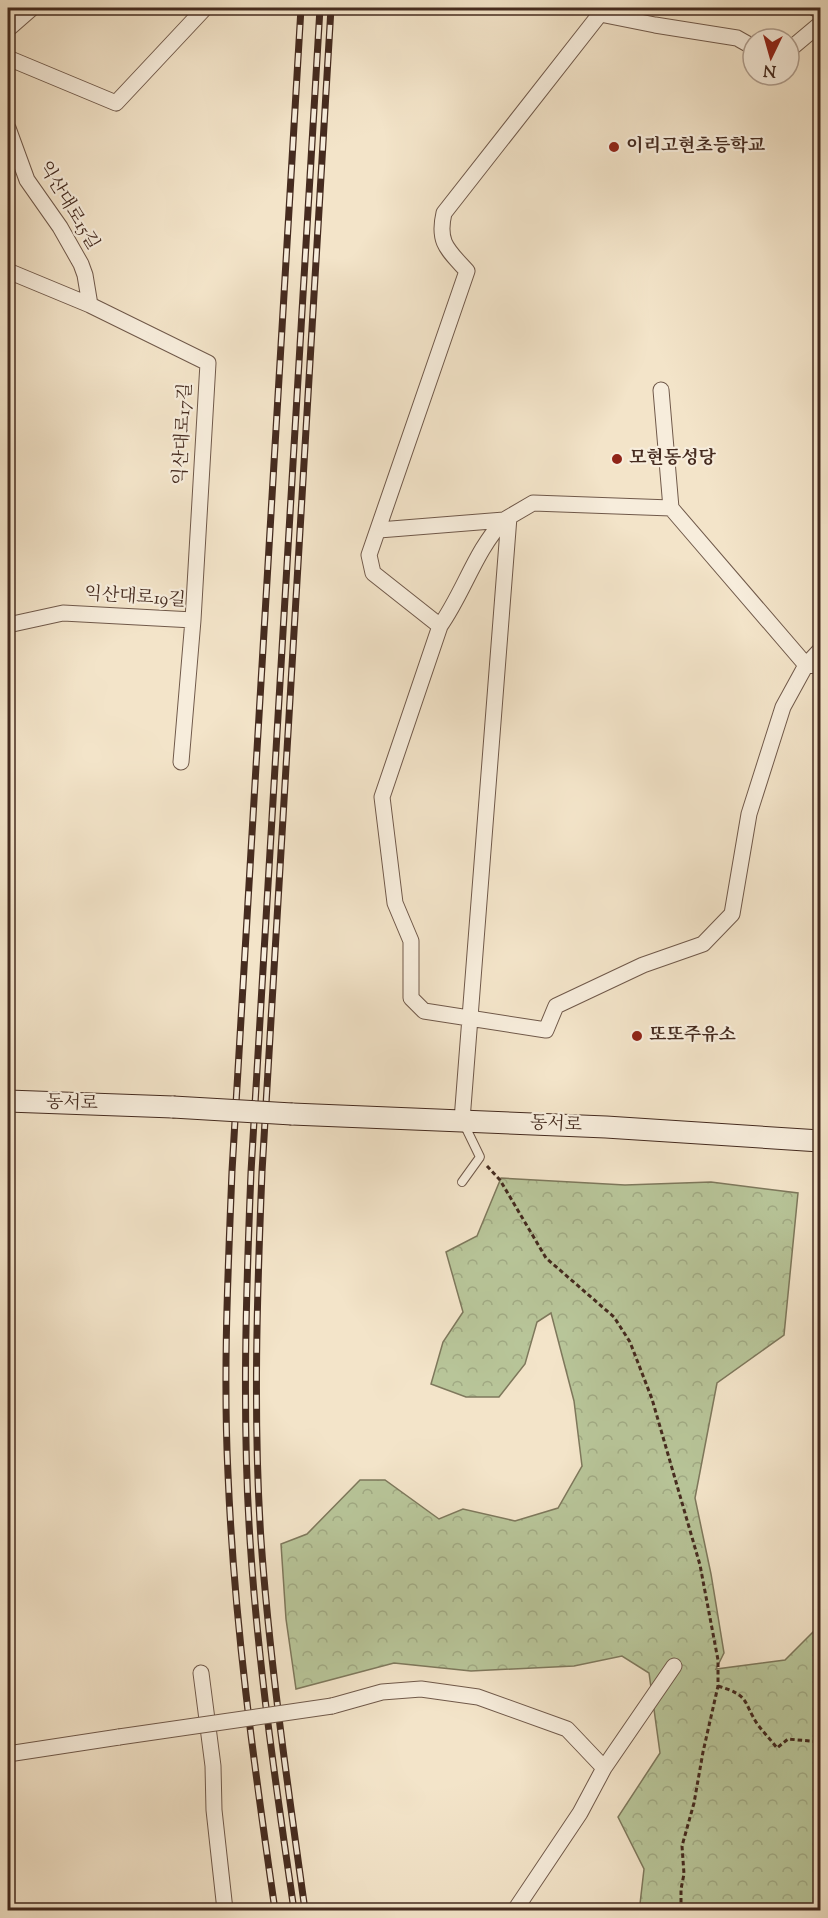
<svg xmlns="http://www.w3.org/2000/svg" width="828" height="1918" font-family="'Sorts Mill Goudy','Noto Serif KR',serif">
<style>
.forest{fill:url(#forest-crowns);stroke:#7e785c;stroke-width:1.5}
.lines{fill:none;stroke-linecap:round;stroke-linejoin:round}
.lane-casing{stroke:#70594a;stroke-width:10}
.street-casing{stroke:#70594a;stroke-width:17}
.secondary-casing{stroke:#452b1f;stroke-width:23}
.path{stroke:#452b1f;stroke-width:3;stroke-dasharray:4.5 3;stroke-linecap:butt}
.lane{stroke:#f7eddc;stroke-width:8}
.street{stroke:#f7eddc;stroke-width:15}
.secondary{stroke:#f7eddc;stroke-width:21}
.rail-casing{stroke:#452b1f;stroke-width:7}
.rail{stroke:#f7eddc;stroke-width:4.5;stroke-dasharray:14;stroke-linecap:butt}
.street-bridge-casing{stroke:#70594a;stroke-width:17;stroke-linecap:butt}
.secondary-bridge-casing{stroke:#452b1f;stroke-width:23;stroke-linecap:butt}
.street-bridge{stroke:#f7eddc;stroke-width:15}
.secondary-bridge{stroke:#f7eddc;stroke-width:21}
.poi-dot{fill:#8f2418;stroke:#f7eddc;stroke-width:2}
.labels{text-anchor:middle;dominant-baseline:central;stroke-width:4.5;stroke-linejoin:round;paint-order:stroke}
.poi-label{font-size:18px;font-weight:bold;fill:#452b1f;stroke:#f7eddc;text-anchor:start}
.street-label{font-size:18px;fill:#452b1f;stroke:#f7eddc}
</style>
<defs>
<pattern id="forest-crowns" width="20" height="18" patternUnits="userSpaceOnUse" patternTransform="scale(1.5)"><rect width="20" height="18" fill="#b8c599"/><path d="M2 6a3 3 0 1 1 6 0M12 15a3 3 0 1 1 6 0" fill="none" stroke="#a0a983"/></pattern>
</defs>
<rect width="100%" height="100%" fill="#f3e4c9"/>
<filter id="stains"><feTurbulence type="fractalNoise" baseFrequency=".00333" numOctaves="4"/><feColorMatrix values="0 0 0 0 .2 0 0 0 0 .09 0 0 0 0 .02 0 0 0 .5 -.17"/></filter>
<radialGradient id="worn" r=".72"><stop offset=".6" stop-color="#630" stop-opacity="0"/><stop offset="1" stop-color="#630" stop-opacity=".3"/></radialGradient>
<path class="forest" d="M 501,1178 L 625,1185 L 711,1182 L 798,1193 L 784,1335 L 717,1383 L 695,1498 L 711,1574 L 724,1653 L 716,1669 L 785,1660 L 820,1625 L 820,1910 L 655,1910 L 640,1904 L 644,1869 L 618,1817 L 660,1753 L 649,1673 L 622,1656 L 574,1666 L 471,1671 L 394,1663 L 296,1689 L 286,1619 L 281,1544 L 307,1534 L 360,1480 L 385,1480 L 439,1519 L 463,1509 L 515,1521 L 558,1508 L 582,1466 L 574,1401 L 551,1313 L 537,1322 L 525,1364 L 499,1397 L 466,1397 L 431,1384 L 443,1342 L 463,1312 L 446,1252 L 477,1236 Z"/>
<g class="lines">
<g class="lane-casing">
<path id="lane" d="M 462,1182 L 480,1157 L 464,1124"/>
</g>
<g class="street-casing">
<path id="street" d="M 594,8 L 600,14 L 655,25 L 737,38 L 753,47
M 814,8 L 820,10
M 600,14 L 444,213 C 437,243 448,250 467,271 L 369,555 L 373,573 L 440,626 L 382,797 L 395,903 L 411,941 L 411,998 L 424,1011 L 546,1030 L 556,1006 L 643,965 L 703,944 L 732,914 L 749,814 L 783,707 L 806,665 L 820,650
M 8,29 L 32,8
M 789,50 L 820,24
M 8,58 L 116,103 L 205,8
M 8,128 L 27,180 L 60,227 L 81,264 L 85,275 L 90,305
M 8,271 L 90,305 L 208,363 L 193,620 L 181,762
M 661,390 L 671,508
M 379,530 L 504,520 L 533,503 L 671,508 L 806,665 L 820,666
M 8,625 L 63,613 L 193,620
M 440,626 C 464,592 475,551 504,520
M 462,1120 L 509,517
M 201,1673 L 213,1766 L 214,1810 L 225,1910
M 332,1706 L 382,1692 L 421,1689 L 478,1697 L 567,1729 L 604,1768
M 8,1754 L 119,1737
M 515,1910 L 580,1813 L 604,1768 L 674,1666"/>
</g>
<g class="secondary-casing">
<path id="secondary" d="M 8,1101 L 173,1107
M 292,1114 L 606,1127 L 820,1141"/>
</g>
<path class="path" d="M 487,1166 L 500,1180 L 546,1258 L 614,1317 L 630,1342 L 652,1399 L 700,1565 L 718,1660 L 718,1686 L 703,1752 L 694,1803 L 682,1846 L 684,1874 L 681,1889 L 681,1910
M 718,1686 C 751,1696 742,1701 758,1725 C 764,1733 771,1740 777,1748 L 788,1739 L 820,1742"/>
<use href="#lane" class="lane"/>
<use href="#street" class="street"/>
<use href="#secondary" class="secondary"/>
<g class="rail-casing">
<path id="rail" d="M 275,1910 C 254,1765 234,1621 228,1474 C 223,1373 228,1272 232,1171 L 301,8
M 294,1910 C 276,1787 258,1664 250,1540 C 242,1418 246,1295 251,1172 L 320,8
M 305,1910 C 288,1787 270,1665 261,1540 C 253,1418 257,1295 262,1172 L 331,8"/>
</g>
<use href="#rail" class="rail"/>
<g class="street-bridge-casing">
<path id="street-bridge" d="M 119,1737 L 332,1706"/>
</g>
<g class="secondary-bridge-casing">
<path id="secondary-bridge" d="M 173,1107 L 292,1114"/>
</g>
<use href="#street-bridge" class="street-bridge"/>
<use href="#secondary-bridge" class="secondary-bridge"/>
</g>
<g class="poi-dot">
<circle cx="614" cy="147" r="6"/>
<circle cx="617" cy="459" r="6"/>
<circle cx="637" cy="1036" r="6"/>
</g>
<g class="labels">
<g class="poi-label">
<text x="626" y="147">이리고현초등학교</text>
<text x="629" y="459">모현동성당</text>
<text x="649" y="1036">또또주유소</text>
</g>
<g class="street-label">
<text transform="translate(68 206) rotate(59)">익산대로15길</text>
<text transform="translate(184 434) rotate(-87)">익산대로17길</text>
<text transform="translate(135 598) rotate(4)">익산대로19길</text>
<text transform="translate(72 1104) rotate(2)">동서로</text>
<text transform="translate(556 1125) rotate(3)">동서로</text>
</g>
</g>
<rect width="828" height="1918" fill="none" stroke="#f3e4c9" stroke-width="30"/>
<rect x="9" y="9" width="810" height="1900" fill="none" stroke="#452b1f" stroke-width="3"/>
<rect x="15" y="15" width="798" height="1888" fill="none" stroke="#452b1f" stroke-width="1.5"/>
<g transform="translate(771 57) rotate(185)"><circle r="28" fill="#f7eddc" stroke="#b09f90" stroke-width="1.5"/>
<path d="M0-4.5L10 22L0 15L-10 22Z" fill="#8f2418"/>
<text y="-9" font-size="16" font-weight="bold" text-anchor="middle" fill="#452b1f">N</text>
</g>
<rect width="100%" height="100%" filter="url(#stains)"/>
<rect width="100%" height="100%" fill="url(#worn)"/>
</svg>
